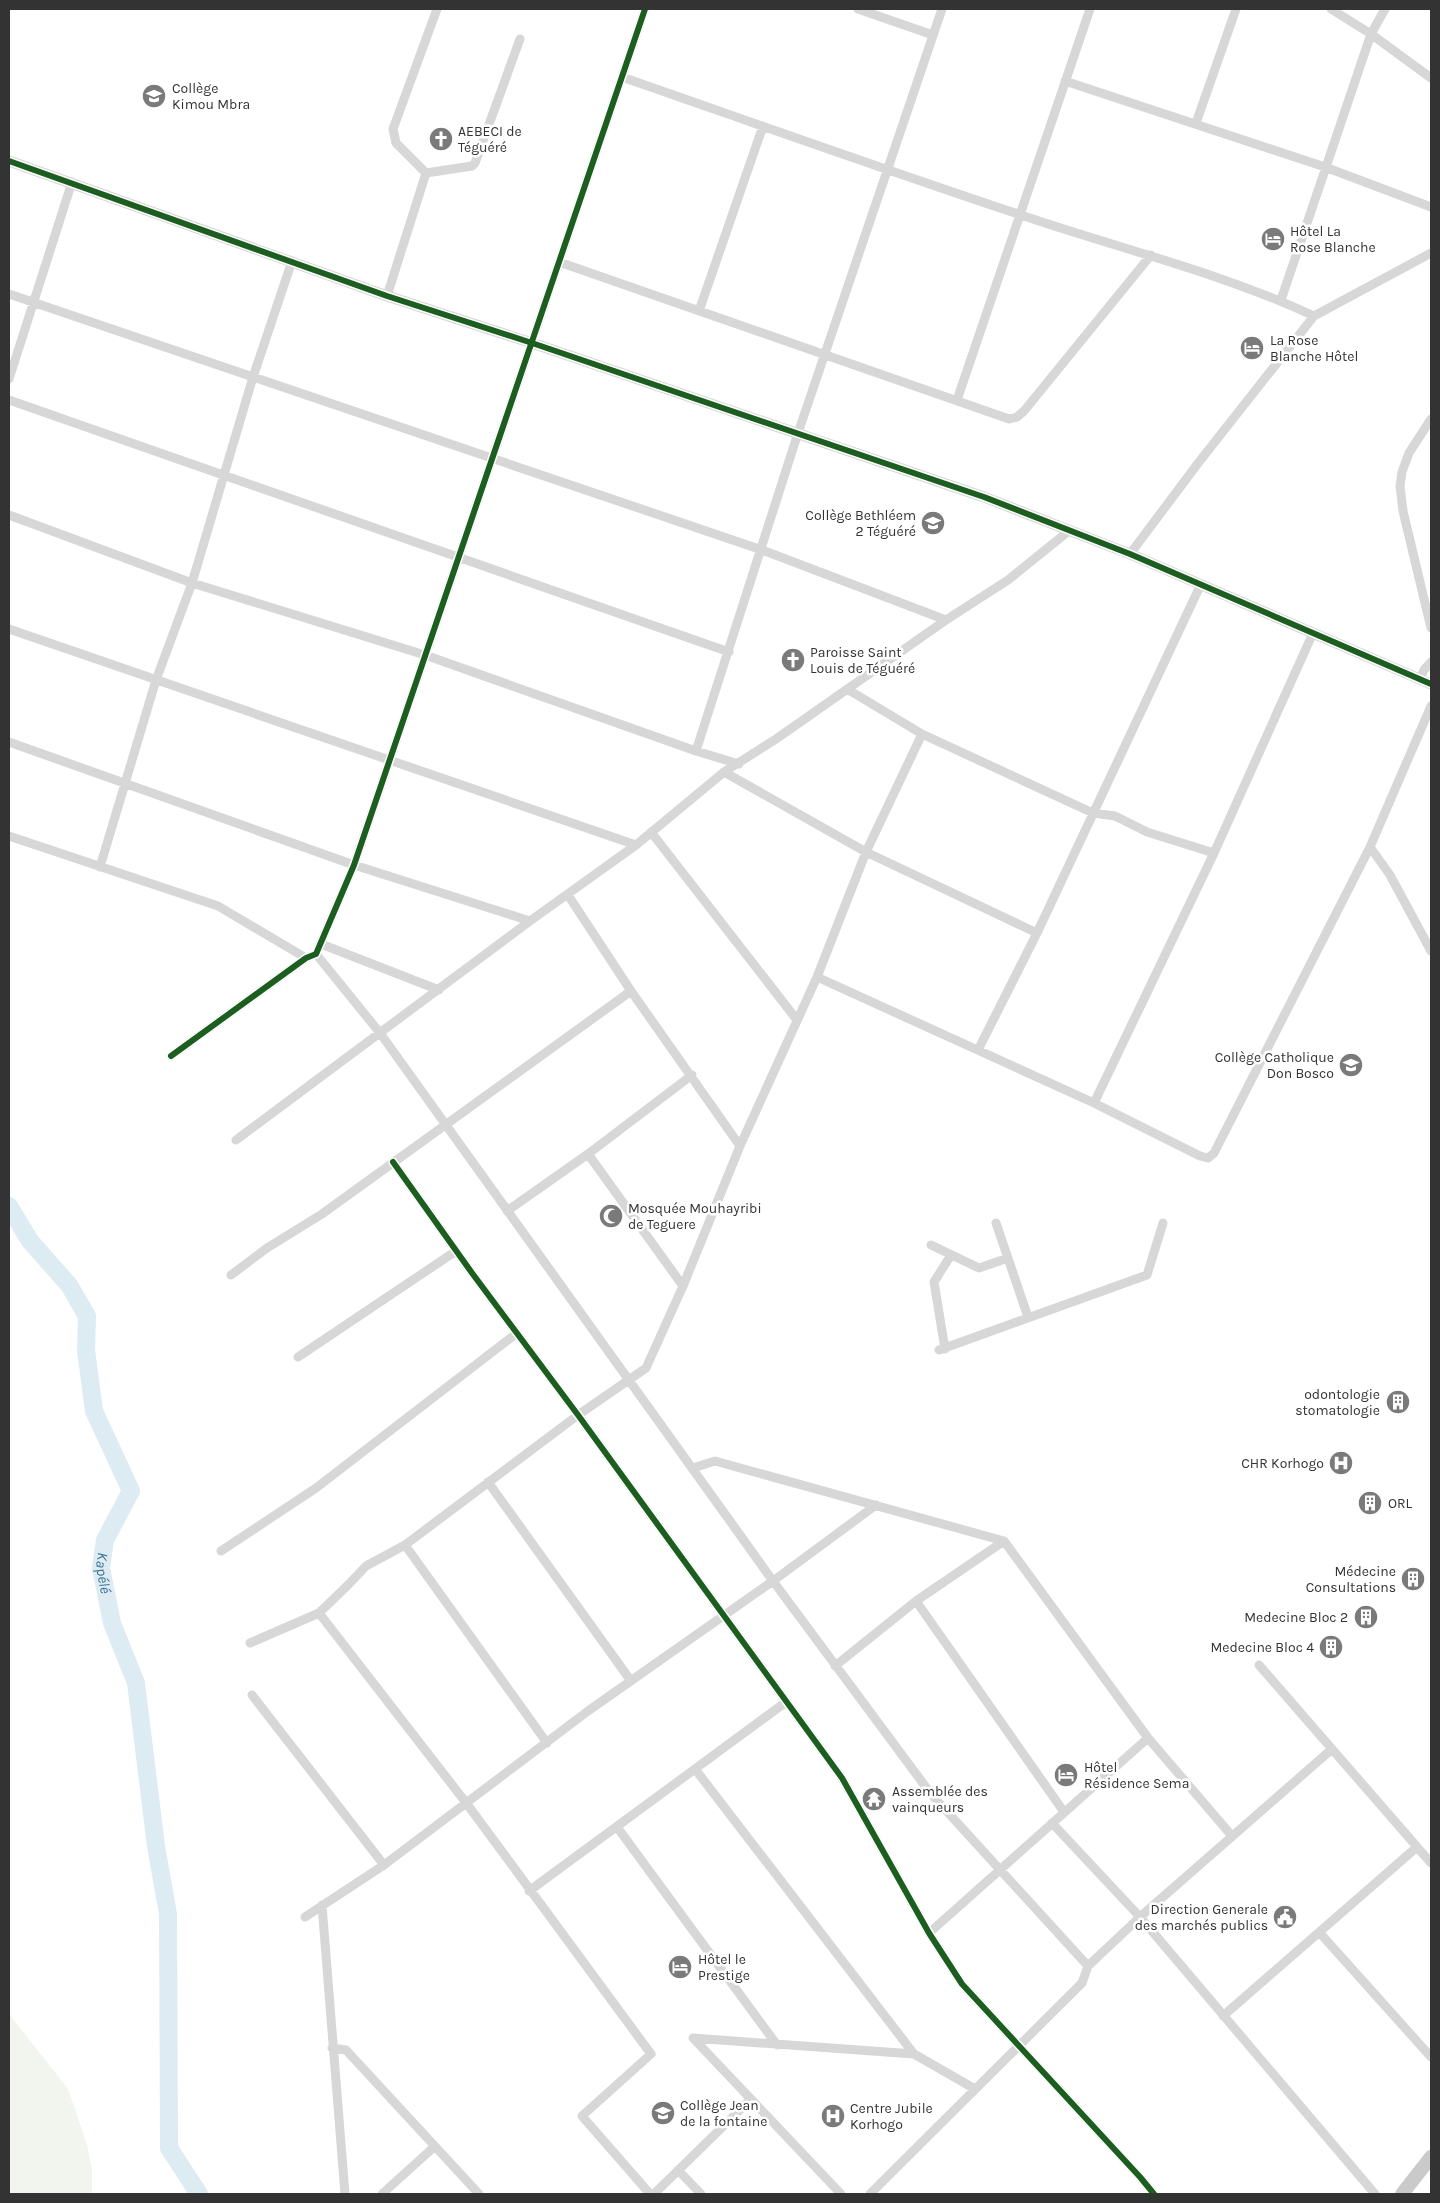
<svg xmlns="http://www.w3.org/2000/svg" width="1440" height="2203" font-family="Karla,sans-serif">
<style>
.green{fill:#f1f5ed}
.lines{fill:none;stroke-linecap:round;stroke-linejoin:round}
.river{stroke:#ddebf3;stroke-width:18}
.minor{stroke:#d7d7d7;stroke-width:9}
.tertiary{stroke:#d7d7d7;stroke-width:11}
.primary{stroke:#cacaca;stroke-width:14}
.cycleway-casing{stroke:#fff;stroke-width:9}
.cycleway{stroke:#1b5e20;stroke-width:6}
.labels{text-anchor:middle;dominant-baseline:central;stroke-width:5;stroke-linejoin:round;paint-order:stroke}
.poi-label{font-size:14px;fill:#333;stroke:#fff;text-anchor:start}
.water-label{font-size:15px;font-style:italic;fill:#3f7597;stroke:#fff}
</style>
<rect width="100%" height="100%" fill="#fff"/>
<path class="green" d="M 9,2014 L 68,2089 L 87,2145 L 92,2170 L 92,2194 L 9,2194 Z"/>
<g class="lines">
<path class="river" id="s1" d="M 9,1206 L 30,1241 L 69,1285 L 87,1316 L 86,1350 L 94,1411 L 131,1491 L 105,1540 L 101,1568 L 112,1623 L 136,1683 L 156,1846 L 168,1914 L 169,2148 L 199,2194"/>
<path class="minor" d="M 858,9 L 933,35
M 1331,9 L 1371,34 L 1431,78
M 622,77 C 754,123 886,170 1018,214 C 1117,248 1220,272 1314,316
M 1065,81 L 1325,167 L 1431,207
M 1196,123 L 1236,9
M 426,173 L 396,143 L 393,129 L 437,9
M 559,262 L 1009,419 L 1017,417 L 1024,411 L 1151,255
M 9,294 L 762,550 L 946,620
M 387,296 L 426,173 L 472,166 L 475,163 L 520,39
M 1281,300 L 1371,34 L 1385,9
M 699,311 L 763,126
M 9,379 L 72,182
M 9,400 L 729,652
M 957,400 L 1090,9
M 1431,419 L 1409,453 L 1402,472 L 1400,486 L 1403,511 L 1431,628
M 9,515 L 192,583 L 425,655 L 696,751 L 739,764
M 1130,554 L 1199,462 L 1314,316 L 1431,253
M 9,629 L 636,845
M 1420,679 L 1424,670 L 1431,662
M 847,689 L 922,734 L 1093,813 L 1115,816 L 1147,832 L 1214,853
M 1431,706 L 1370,847 L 1390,875 L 1431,951
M 9,742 L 354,865 L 530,921
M 696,751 L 798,433 L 942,9
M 724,772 L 866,852 L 1037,933
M 651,832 L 797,1020
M 9,836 L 218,906 L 306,958
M 100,867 L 156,680 L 192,583 L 253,377 L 292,261
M 568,895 L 631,991 L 740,1146
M 321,944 L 439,990
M 316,954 L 380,1033 L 773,1581 L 931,1794 L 1088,1966
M 817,977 L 1094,1103 L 1200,1156 L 1208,1158 L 1214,1153 L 1370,847
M 978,1050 L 1037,933 L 1201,584
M 171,1056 L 306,958 L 316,954 L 354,865 L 645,9
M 1094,1103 L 1214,853 L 1313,633
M 236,1140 L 530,921 L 636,845 L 724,772 L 776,739 L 946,620 L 1008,580 L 1070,530
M 588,1154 L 683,1286
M 393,1162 L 472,1273 L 578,1415 L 842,1778 L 929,1933 L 962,1984 L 1140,2177 L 1154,2194
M 507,1211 L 588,1154 L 692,1075
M 996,1223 L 1028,1317
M 931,1245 L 979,1268 L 1008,1258
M 231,1275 L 267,1248 L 322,1214 L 631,991
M 945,1349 L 934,1282 L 951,1255
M 939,1350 L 1147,1275 L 1163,1223
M 298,1357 L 456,1251
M 693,1468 L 715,1461 L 1004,1541 L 1148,1738 L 1232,1836
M 488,1482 L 631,1681
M 405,1545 L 547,1743
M 221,1551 L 316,1488 L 517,1333
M 916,1601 L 1064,1812
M 319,1613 L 467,1804 L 651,2054 L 582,2116 L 650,2194
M 250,1643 L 319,1613 L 349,1584 L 366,1566 L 405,1545 L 578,1415 L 646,1368 L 683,1286 L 740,1146 L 817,977 L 866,852 L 922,734
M 1259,1665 L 1431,1863
M 835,1666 L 916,1601 L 1004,1541
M 252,1695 L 384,1865
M 695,1769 L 914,2054 L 975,2089
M 1052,1823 L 1140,1917 L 1375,2194
M 617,1827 L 777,2045
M 529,1891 L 786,1702
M 322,1905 L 345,2194
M 305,1917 L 384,1865 L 588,1711 L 773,1581 L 876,1505
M 1319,1932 L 1431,2057
M 929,1933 L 1148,1738
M 1223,2016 L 1417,1847
M 693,2038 L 914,2054
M 693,2038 L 841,2194
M 332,2048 L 346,2050 L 479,2194
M 678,2170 L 701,2194
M 382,2194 L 434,2147
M 654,2194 L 750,2100
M 870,2194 L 1082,1983 L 1088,1966 L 1140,1917 L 1332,1749"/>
<path class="tertiary" d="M 9,161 L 387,296 L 532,343 L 984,497 L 1130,554 L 1431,684"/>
<path class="primary" d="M 1402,2194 L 1431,2157"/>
<g class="cycleway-casing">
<path id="cycleway" d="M 9,161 L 387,296 L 532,343 L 984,497 L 1130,554 L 1431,684
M 171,1056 L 306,958 L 316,954 L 354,865 L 645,9
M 393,1162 L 472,1273 L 578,1415 L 842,1778 L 929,1933 L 962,1984 L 1140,2177 L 1154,2194"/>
</g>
<use href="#cycleway" class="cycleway"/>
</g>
<defs>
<g id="school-disc" transform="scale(1.25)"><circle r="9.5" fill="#7a7a7a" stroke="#fff"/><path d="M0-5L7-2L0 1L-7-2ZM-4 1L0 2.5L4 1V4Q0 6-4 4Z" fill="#fff"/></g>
<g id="church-disc" transform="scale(1.25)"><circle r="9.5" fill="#7a7a7a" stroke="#fff"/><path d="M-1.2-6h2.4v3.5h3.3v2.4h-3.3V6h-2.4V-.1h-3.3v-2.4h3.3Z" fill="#fff"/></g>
<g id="hotel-disc" transform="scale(1.25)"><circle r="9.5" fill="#7a7a7a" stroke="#fff"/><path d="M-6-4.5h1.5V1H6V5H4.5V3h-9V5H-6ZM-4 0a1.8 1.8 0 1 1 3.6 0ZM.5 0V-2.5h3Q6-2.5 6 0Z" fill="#fff"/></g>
<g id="mosque-disc" transform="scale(1.25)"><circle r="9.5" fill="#7a7a7a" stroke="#fff"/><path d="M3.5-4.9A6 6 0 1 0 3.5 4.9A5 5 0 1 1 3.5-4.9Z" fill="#fff"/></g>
<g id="building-disc" transform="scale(1.25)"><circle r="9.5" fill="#7a7a7a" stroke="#fff"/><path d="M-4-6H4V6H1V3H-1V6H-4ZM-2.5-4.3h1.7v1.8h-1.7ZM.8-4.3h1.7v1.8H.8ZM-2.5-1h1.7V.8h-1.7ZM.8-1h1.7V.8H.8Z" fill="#fff"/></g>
<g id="hospital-disc" transform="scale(1.25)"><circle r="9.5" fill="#7a7a7a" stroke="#fff"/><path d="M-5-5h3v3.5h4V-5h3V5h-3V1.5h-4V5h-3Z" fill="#fff"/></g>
<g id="temple-disc" transform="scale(1.25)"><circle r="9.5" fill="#7a7a7a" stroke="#fff"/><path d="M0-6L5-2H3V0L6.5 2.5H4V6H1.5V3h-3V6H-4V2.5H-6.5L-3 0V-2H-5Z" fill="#fff"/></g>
<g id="civic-disc" transform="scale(1.25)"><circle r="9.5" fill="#7a7a7a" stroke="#fff"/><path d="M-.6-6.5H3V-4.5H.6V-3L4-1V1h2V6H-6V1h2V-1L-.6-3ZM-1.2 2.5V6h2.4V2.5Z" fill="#fff"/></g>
<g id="university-disc" transform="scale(1.25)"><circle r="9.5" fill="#7a7a7a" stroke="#fff"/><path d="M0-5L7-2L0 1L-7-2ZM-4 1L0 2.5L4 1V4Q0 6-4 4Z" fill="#fff"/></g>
</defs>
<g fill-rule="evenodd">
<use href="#school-disc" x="154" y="96"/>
<use href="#church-disc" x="441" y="139"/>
<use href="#hotel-disc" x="1273" y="239"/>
<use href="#hotel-disc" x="1252" y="348"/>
<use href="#school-disc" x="933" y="523"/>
<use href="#church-disc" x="793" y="660"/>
<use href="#school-disc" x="1351" y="1065"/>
<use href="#mosque-disc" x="611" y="1216"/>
<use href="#building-disc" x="1398" y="1402"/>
<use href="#hospital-disc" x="1341" y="1463"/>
<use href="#building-disc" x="1370" y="1503"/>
<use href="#building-disc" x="1413" y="1579"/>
<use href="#building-disc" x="1366" y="1617"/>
<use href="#building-disc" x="1331" y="1647"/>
<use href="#hotel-disc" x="1066" y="1775"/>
<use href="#temple-disc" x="874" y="1799"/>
<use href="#civic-disc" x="1285" y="1917"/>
<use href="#hotel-disc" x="680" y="1967"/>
<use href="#university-disc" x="663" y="2113"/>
<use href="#hospital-disc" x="833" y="2116"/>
</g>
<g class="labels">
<g class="poi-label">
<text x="172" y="88">Collège<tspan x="172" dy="16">Kimou Mbra</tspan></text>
<text x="458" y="131">AEBECI de<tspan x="458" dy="16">Téguéré</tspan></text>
<text x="1290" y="231">Hôtel La<tspan x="1290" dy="16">Rose Blanche</tspan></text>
<text x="1270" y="340">La Rose<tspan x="1270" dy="16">Blanche Hôtel</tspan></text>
<text x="916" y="515" text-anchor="end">Collège Bethléem<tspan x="916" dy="16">2 Téguéré</tspan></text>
<text x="810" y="652">Paroisse Saint<tspan x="810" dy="16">Louis de Téguéré</tspan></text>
<text x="1334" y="1057" text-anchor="end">Collège Catholique<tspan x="1334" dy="16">Don Bosco</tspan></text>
<text x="628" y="1208">Mosquée Mouhayribi<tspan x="628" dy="16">de Teguere</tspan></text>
<text x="1380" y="1394" text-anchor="end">odontologie<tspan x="1380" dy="16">stomatologie</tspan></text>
<text x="1324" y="1463" text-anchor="end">CHR Korhogo</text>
<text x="1388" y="1503">ORL</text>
<text x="1396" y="1571" text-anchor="end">Médecine<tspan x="1396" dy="16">Consultations</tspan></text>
<text x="1348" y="1617" text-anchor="end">Medecine Bloc 2</text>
<text x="1314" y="1647" text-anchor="end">Medecine Bloc 4</text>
<text x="1084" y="1767">Hôtel<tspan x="1084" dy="16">Résidence Sema</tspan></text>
<text x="892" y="1791">Assemblée des<tspan x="892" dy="16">vainqueurs</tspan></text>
<text x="1268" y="1909" text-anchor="end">Direction Generale<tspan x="1268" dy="16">des marchés publics</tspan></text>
<text x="698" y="1959">Hôtel le<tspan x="698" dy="16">Prestige</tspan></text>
<text x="680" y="2105">Collège Jean<tspan x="680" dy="16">de la fontaine</tspan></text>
<text x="850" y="2108">Centre Jubile<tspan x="850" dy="16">Korhogo</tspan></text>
</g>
<g class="water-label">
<text stroke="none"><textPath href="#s1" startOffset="408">Kapélé</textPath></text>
</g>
</g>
<rect width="1440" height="2203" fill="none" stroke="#333333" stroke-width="20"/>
</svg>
